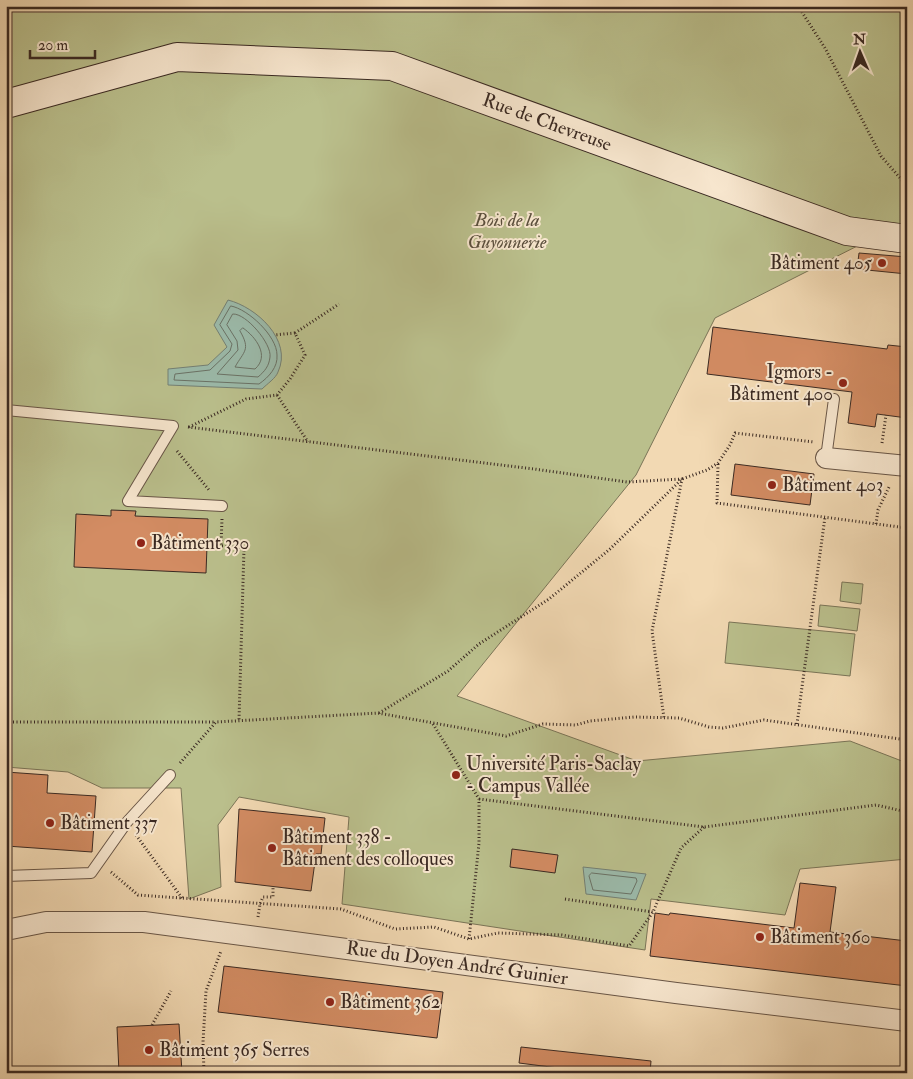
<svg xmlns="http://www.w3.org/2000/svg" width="913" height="1079" font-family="'IM FELL Double Pica',serif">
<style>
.green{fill:#babf8c;stroke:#7a7457}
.water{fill:#9bbaaa;stroke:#748074}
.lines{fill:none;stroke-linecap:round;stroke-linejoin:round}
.shore{stroke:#6a7266;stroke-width:1}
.building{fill:#d38c63;stroke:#3a2922}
.lane-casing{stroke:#685546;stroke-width:12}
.street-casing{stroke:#685546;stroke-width:22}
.secondary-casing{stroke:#3a2922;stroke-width:30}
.path{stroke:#3a2922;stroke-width:3;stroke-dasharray:1 2.5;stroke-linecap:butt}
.lane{stroke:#f7e6ce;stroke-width:10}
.street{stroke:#f7e6ce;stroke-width:20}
.secondary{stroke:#f7e6ce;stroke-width:28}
.poi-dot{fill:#8f2418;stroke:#f7e6ce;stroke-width:2}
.labels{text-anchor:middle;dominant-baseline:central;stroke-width:4;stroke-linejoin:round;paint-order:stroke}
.street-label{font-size:19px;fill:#3a2922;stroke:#f7e6ce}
.park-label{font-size:19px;font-style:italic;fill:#5a4e3c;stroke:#f7e6ce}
.poi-label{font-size:19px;fill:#3a2922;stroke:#f7e6ce;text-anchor:start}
</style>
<rect width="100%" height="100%" fill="#f2d9b3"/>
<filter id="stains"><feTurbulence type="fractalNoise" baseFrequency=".004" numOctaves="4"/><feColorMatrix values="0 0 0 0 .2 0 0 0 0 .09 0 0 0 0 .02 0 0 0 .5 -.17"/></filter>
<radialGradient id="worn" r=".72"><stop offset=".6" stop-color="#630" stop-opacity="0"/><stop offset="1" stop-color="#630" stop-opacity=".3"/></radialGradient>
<path class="green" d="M 6,6 L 907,6 L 907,236 L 881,234 L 715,318 L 636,475 L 457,696 L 637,761 L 850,741 L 907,763 L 907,859 L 800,869 L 785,915 L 651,899 L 645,950 L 342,904 L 349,817 L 239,797 L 218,825 L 221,887 L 189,899 L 181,788 L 102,788 L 68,772 L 6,767 Z
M 842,582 L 863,584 L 861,604 L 840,601 Z
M 820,605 L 860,609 L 857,631 L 818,626 Z
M 729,622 L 855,634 L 850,676 L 725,663 Z"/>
<path class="water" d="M 228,300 C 256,307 293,340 278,372 C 276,378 267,384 262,389 L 168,385 L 168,369 L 208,365 L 227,347 L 214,325 Z
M 583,867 L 646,874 L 636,900 L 586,894 Z"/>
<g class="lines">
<path class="shore" d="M 231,306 C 248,309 277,336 277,355 C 278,367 269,377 259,384 L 174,380 L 175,374 L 210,370 L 230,351 L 232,344 L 220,325 Z
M 233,314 C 246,313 272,344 270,357 C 269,366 265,371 258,377 L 217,374 L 238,350 L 237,341 L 227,325 Z
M 243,328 C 256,337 270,356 255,369 L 235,367 C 244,351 251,350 240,331 Z
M 592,873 L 636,878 L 637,881 L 631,894 L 593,890 L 589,876 Z"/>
</g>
<path class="building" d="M 859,253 L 907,257 L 907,274 L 857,269 Z
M 713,327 L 887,349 L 888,345 L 907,347 L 907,418 L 877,414 L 875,427 L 848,423 L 852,392 L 707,374 Z
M 735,464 L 814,474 L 810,505 L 731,495 Z
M 111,510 L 136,511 L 135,516 L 208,519 L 206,573 L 74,567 L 76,514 L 111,516 Z
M 6,772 L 48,775 L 47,793 L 96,796 L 92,852 L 6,846 Z
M 239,809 L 325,818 L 321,854 L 316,854 L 311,891 L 235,882 Z
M 512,849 L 558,855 L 555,873 L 510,867 Z
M 800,883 L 836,887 L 830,932 L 907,941 L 907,986 L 650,956 L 655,913 L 669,915 L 670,913 L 794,928 Z
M 224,966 L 443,992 L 437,1038 L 218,1012 Z
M 179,1024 L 182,1073 L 119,1073 L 117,1027 Z
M 521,1047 L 651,1061 L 650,1073 L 598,1073 L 519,1063 Z"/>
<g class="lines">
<g class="lane-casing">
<path id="lane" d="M 6,410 L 173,426 L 128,501 L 222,506
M 826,458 L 834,399
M 6,876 L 91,873 L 127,822 L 170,775"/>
</g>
<g class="street-casing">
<path id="street" d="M 826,458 L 907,466
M 6,930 L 46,922 L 144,922 L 676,993 L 907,1021"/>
</g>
<g class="secondary-casing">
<path id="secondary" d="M 6,104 L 177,57 L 392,66 L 847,231 L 907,239"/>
</g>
<path class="path" d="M 798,6 L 825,48 L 881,156 L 907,186
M 295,333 L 339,304
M 277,395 L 308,442
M 188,427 L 534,469 L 627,482 L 682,479 L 652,631 L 664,718
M 189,427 L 246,399 L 277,395 L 290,379 L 305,355 L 295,333 L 274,335
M 882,443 L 886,415
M 177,451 L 209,490
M 718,464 L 717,503 L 907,528
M 222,519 L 221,546 L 244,548 L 239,720
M 876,524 L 878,510 L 890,485
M 379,713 L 448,671 L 479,644 L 549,599 L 610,549 L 682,479 L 707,470 L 718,463 L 730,445 L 735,433 L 814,442
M 6,722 L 216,722
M 433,724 L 479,799 L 479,843 L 469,939
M 797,724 L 825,517
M 180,763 L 216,722 L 378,713 L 506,736 L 543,724 L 576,725 L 590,721 L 634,717 L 679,718 L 709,727 L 723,728 L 764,720 L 907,740
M 479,799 L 704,827 L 876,805 L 907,812
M 136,835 L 182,898
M 111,872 L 138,895 L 341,909 L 395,929 L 434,927 L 469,939 L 498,933 L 562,935 L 629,946 L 653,912 L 681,848 L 704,827
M 565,899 L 653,912
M 258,917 L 260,904 L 263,897 L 273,897 L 273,886
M 152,1025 L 171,991
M 204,1073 L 203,1042 L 206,991 L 221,951"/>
<use href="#lane" class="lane"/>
<use href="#street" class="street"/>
<use href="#secondary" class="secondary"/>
</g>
<g class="poi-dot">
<circle cx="882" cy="263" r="5"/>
<circle cx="843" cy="383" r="5"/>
<circle cx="772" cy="485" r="5"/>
<circle cx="141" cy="543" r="5"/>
<circle cx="456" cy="775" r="5"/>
<circle cx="50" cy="823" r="5"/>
<circle cx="272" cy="848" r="5"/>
<circle cx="760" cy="937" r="5"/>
<circle cx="330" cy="1002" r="5"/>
<circle cx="149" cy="1050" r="5"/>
</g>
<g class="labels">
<g class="street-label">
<text transform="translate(547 122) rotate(20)">Rue de Chevreuse</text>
<text transform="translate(457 963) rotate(8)">Rue du Doyen André Guinier</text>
</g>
<g class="park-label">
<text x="507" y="220">Bois de la<tspan x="507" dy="22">Guyonnerie</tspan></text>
</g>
<g class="poi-label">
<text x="872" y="263" text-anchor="end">Bâtiment 405</text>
<text x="833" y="372" text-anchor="end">Igmors -<tspan x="833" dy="22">Bâtiment 400</tspan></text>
<text x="782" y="485">Bâtiment 403</text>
<text x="151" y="543">Bâtiment 330</text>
<text x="466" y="764">Université Paris-Saclay<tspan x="466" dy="22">- Campus Vallée</tspan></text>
<text x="60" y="823">Bâtiment 337</text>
<text x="282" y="837">Bâtiment 338 -<tspan x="282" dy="22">Bâtiment des colloques</tspan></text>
<text x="770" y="937">Bâtiment 360</text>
<text x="340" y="1002">Bâtiment 362</text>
<text x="159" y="1050">Bâtiment 365 Serres</text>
</g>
</g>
<rect width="913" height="1079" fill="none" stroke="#f2d9b3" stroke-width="25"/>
<rect x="8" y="8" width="898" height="1064" fill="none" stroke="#3a2922" stroke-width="2.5"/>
<rect x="12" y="12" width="888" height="1054" fill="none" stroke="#3a2922"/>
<g transform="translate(860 52) rotate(358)" stroke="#f7e6ce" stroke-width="4" paint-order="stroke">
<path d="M0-4L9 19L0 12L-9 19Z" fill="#3a2922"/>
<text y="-8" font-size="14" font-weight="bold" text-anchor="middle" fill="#3a2922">N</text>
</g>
<path d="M30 50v8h65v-8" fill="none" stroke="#3a2922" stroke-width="2.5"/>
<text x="38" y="50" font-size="15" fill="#3a2922" stroke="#f7e6ce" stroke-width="4" paint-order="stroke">20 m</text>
<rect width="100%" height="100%" filter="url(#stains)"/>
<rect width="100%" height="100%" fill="url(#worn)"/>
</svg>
